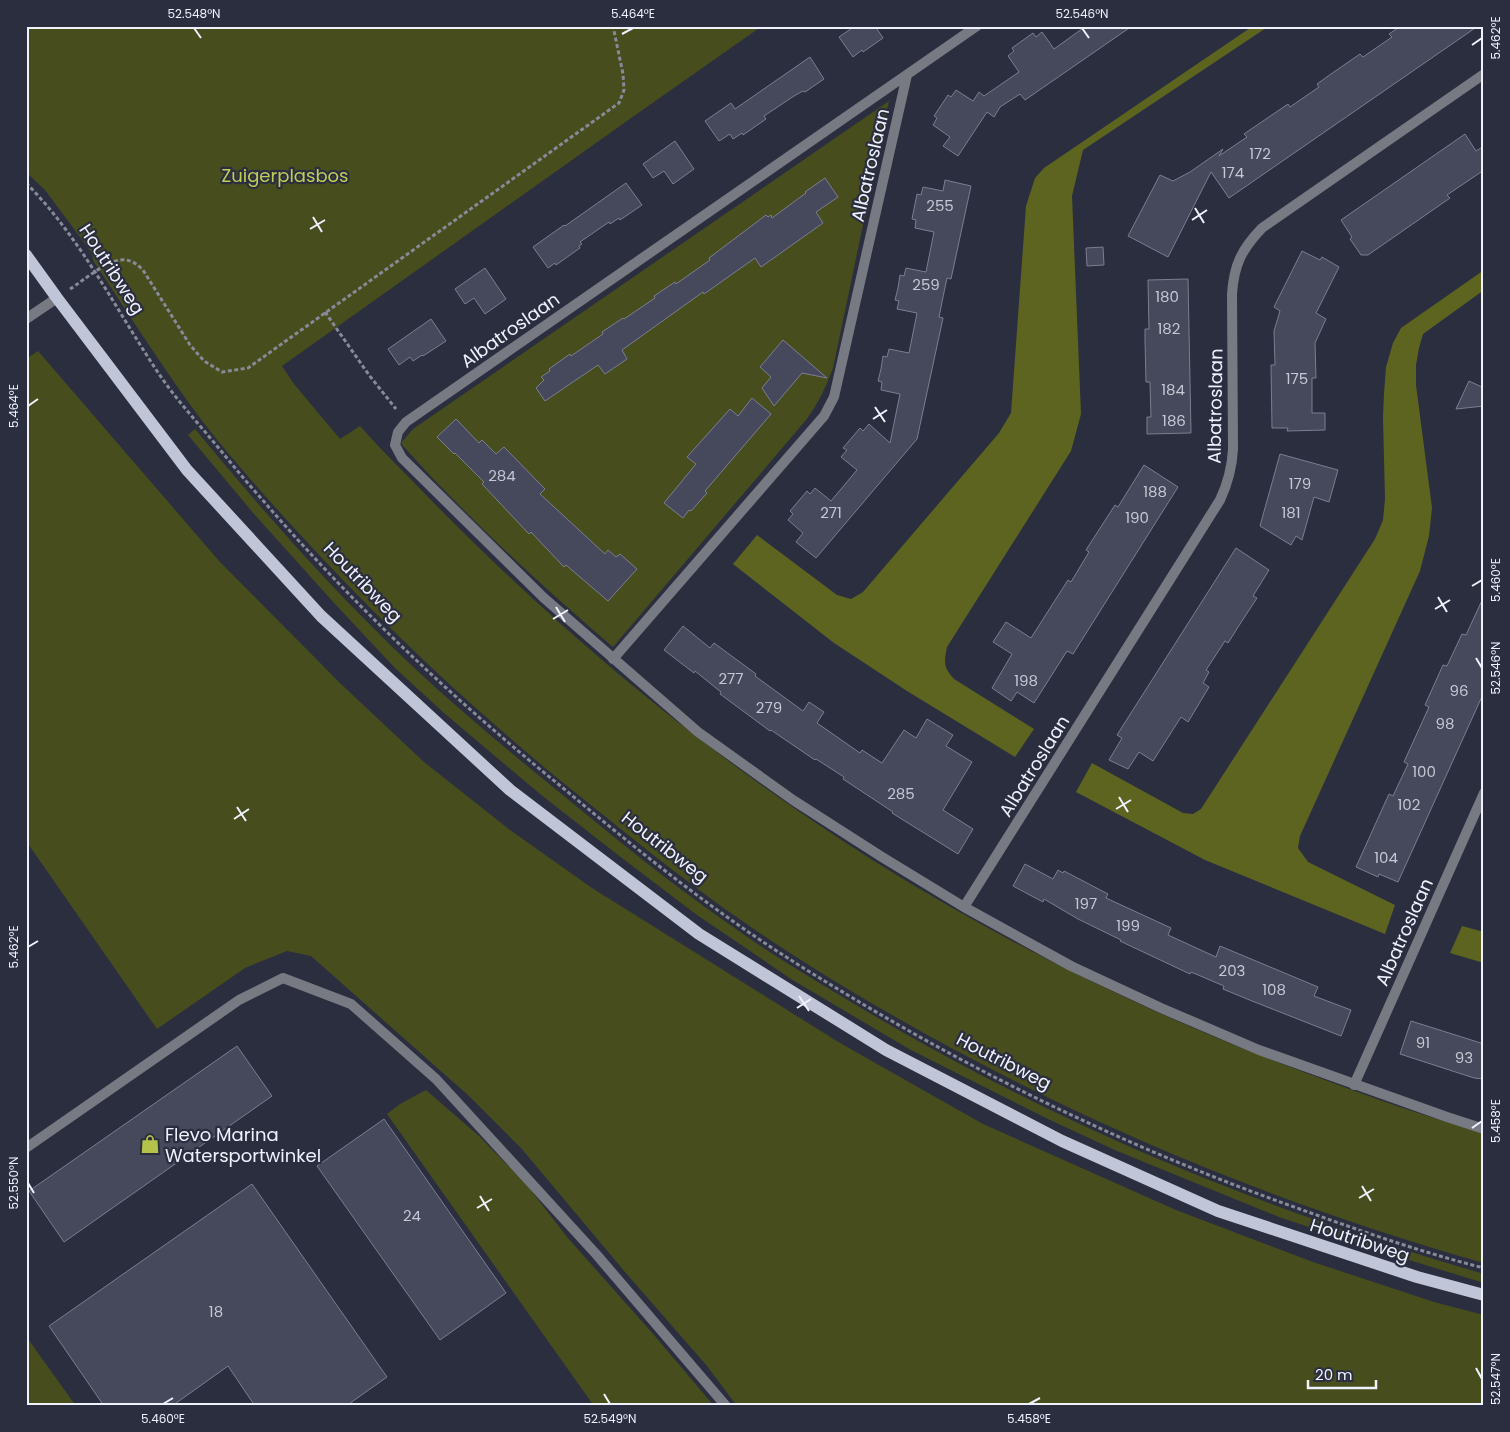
<svg xmlns="http://www.w3.org/2000/svg" width="1510" height="1432" font-family="Poppins,sans-serif">
<style>
.green{fill:#484d1d}
.water{fill:#5d6420}
.building{fill:#45495b;stroke:#7b7e93}
.lines{fill:none;stroke-linecap:round;stroke-linejoin:round}
.path{stroke:#878a98;stroke-width:3;stroke-dasharray:4 2.5;stroke-linecap:butt}
.lane{stroke:#787a83;stroke-width:10}
.street{stroke:#787a83;stroke-width:10}
.primary{stroke:#c1c5d8;stroke-width:12}
.ticks{fill:none;stroke:#eff2fd;stroke-width:2}
.labels{text-anchor:middle;dominant-baseline:central;stroke-width:4.5;stroke-linejoin:round;paint-order:stroke}
.number-label{font-size:15px;fill:#c4c8d4}
.street-label{font-size:18px;fill:#eff2fd;stroke:#2b2e3f}
.park-label{font-size:18px;fill:#bfcc55;stroke:#2b2e3f}
.poi-label{font-size:18px;fill:#eff2fd;stroke:#2b2e3f;text-anchor:start}
.neatline{fill:none;stroke:#eff2fd;stroke-width:2}
.ticks-label{font-size:12px;text-anchor:middle;fill:#eff2fd}
</style>
<rect width="100%" height="100%" fill="#2b2e3f"/>
<path class="green" d="M 26,26 L 762,26 L 634,116 L 282,366 L 294,384 L 340,439 L 360,426 C 382,451 406,474 430,499 C 563,635 712,759 874,861 C 1012,948 1164,1021 1317,1077 C 1372,1098 1427,1117 1484,1133 L 1484,1263 C 1298,1210 1125,1141 955,1050 C 885,1012 816,972 751,927 C 683,881 620,828 556,777 C 463,700 376,618 295,529 C 263,494 232,459 203,422 C 164,370 130,316 94,262 L 91,252 L 45,190 L 26,172 Z
M 889,101 L 833,368 C 826,387 818,404 806,420 L 613,647 C 539,584 468,518 403,446 L 401,443 L 413,429 Z
M 38,351 L 220,562 L 341,684 L 424,762 L 510,830 L 592,888 L 840,1043 L 983,1124 L 1176,1210 L 1313,1262 L 1434,1302 L 1484,1315 L 1484,1406 L 737,1406 L 707,1366 L 625,1272 L 521,1148 L 469,1096 L 311,956 L 287,951 L 245,968 L 157,1029 L 26,841 L 26,359 Z
M 195,429 C 270,520 349,609 436,688 C 481,728 528,767 575,805 C 629,850 685,894 743,934 C 780,960 818,982 856,1005 C 1003,1093 1157,1165 1319,1221 C 1373,1240 1428,1258 1484,1274 L 1484,1283 L 1386,1253 L 1279,1217 L 1117,1151 L 1050,1120 L 909,1049 L 791,979 L 697,915 L 618,855 L 540,794 L 444,713 L 395,668 L 335,604 L 254,514 L 188,435 Z
M 426,1090 L 479,1136 L 526,1184 L 567,1237 L 654,1335 L 714,1406 L 594,1406 L 387,1114 L 400,1104 Z
M 26,1337 L 28,1339 L 76,1406 L 26,1406 Z"/>
<path class="water" d="M 1253,26 L 1269,26 L 1083,150 L 1072,196 L 1081,414 L 1071,451 L 947,647 C 944,662 943,667 954,679 L 1034,729 L 1015,757 L 907,691 L 834,643 L 733,564 L 757,535 L 837,595 L 851,599 L 863,592 L 999,433 L 1011,413 L 1026,206 L 1035,178 L 1044,168 Z
M 1484,270 L 1484,290 L 1423,334 L 1419,348 L 1416,365 L 1416,385 L 1432,508 L 1429,536 L 1420,571 L 1300,836 L 1298,848 L 1308,862 L 1395,905 L 1385,934 L 1205,860 L 1076,792 L 1092,763 L 1183,813 L 1193,814 L 1201,809 L 1375,539 L 1383,520 L 1385,499 L 1383,417 L 1384,394 L 1386,367 L 1393,343 L 1401,328 Z
M 1462,926 L 1484,932 L 1484,963 L 1450,953 Z"/>
<path class="building" d="M 855,26 L 875,26 L 883,38 L 863,52 L 862,50 L 853,57 L 839,37 Z
M 1086,26 L 1132,26 L 1025,100 L 1020,94 L 1000,107 L 994,117 L 987,112 L 958,156 L 943,146 L 950,137 L 933,125 L 937,118 L 934,116 L 948,95 L 951,97 L 956,90 L 973,101 L 979,92 L 984,96 L 1019,72 L 1008,56 L 1014,51 L 1012,48 L 1033,33 L 1036,37 L 1042,32 L 1054,49 Z
M 1401,26 L 1478,26 L 1229,198 L 1211,172 L 1168,257 L 1128,236 L 1160,175 L 1173,181 L 1190,172 L 1223,149 L 1219,156 L 1247,137 L 1244,134 L 1288,104 L 1290,107 L 1319,87 L 1317,84 L 1331,74 L 1360,54 L 1363,57 L 1392,37 L 1389,34 Z
M 810,57 L 824,79 L 805,92 L 803,91 L 794,96 L 764,116 L 766,119 L 743,135 L 742,133 L 733,139 L 730,134 L 719,141 L 705,121 L 731,103 L 735,109 Z
M 1465,134 L 1476,151 L 1484,146 L 1484,170 L 1447,195 L 1450,198 L 1368,255 L 1361,255 L 1350,239 L 1352,237 L 1341,220 Z
M 675,141 L 694,169 L 673,184 L 664,171 L 653,178 L 643,164 Z
M 825,178 L 838,197 L 816,212 L 823,223 L 761,267 L 755,258 L 704,294 L 703,292 L 622,350 L 627,359 L 605,374 L 598,365 L 545,401 L 536,388 L 544,380 L 541,377 L 550,371 L 549,369 L 570,354 L 571,356 L 603,334 L 602,332 L 623,318 L 624,319 L 655,298 L 654,296 L 675,282 L 676,284 L 710,260 L 709,258 L 766,215 L 768,217 L 771,215 L 772,218 L 806,193 L 805,192 Z
M 945,180 L 971,186 L 951,279 L 947,278 L 943,297 L 939,317 L 943,318 L 917,439 L 816,558 L 796,542 L 803,533 L 788,520 L 793,514 L 790,511 L 807,491 L 810,494 L 815,488 L 831,501 L 857,470 L 841,457 L 847,450 L 843,448 L 860,428 L 863,431 L 869,424 L 890,443 L 900,394 L 881,390 L 882,382 L 878,381 L 881,369 L 883,356 L 887,357 L 889,349 L 909,353 L 917,313 L 897,309 L 899,301 L 895,300 L 898,288 L 900,275 L 904,276 L 906,268 L 926,272 L 934,232 L 915,228 L 916,220 L 912,219 L 917,194 L 921,195 L 923,187 L 943,191 Z
M 626,183 L 642,205 L 620,220 L 619,218 L 610,224 L 609,222 L 580,242 L 582,244 L 579,246 L 580,248 L 556,265 L 555,263 L 548,268 L 533,247 L 564,225 L 565,226 Z
M 1103,247 L 1104,265 L 1087,266 L 1086,248 Z
M 1302,251 L 1320,260 L 1322,257 L 1339,267 L 1316,313 L 1326,319 L 1315,343 L 1316,378 L 1312,378 L 1312,413 L 1325,413 L 1325,430 L 1287,431 L 1288,428 L 1272,428 L 1271,365 L 1275,365 L 1274,331 L 1280,311 L 1274,307 Z
M 485,268 L 506,299 L 485,314 L 474,298 L 465,304 L 455,289 Z
M 1188,279 L 1191,433 L 1147,434 L 1147,417 L 1151,417 L 1150,382 L 1146,382 L 1145,339 L 1145,329 L 1149,329 L 1148,280 Z
M 431,319 L 446,341 L 423,356 L 422,355 L 413,361 L 410,357 L 399,365 L 388,349 Z
M 783,340 L 827,378 L 802,373 L 774,406 L 762,388 L 771,377 L 760,367 Z
M 1469,381 L 1484,388 L 1484,406 L 1456,409 Z
M 752,398 L 771,414 L 705,491 L 707,493 L 691,511 L 689,510 L 683,518 L 664,503 L 696,464 L 687,457 L 730,409 L 738,416 Z
M 456,419 L 479,443 L 482,440 L 496,454 L 504,447 L 545,489 L 540,494 L 605,554 L 608,550 L 616,557 L 620,554 L 637,569 L 608,601 L 566,565 L 564,567 L 531,532 L 529,534 L 482,484 L 484,482 L 455,453 L 454,454 L 437,437 Z
M 1280,454 L 1338,470 L 1329,502 L 1314,497 L 1302,540 L 1296,536 L 1291,545 L 1260,526 Z
M 1144,465 L 1178,487 L 1073,654 L 1067,651 L 1034,703 L 1017,692 L 1011,701 L 992,688 L 1012,654 L 993,642 L 1006,622 L 1031,638 L 1068,580 L 1071,582 L 1089,552 L 1086,550 L 1115,505 L 1118,507 Z
M 1236,548 L 1269,570 L 1253,596 L 1257,598 L 1240,624 L 1228,643 L 1225,641 L 1206,670 L 1209,672 L 1203,683 L 1209,687 L 1188,722 L 1181,717 L 1153,761 L 1139,752 L 1128,769 L 1109,760 L 1122,738 L 1117,735 Z
M 1484,596 L 1484,692 L 1398,882 L 1379,874 L 1378,877 L 1356,867 L 1389,794 L 1393,796 L 1408,764 L 1404,762 L 1429,707 L 1425,705 L 1443,665 L 1447,666 L 1462,634 L 1466,635 Z
M 683,626 L 710,648 L 714,643 L 756,674 L 755,676 L 803,711 L 809,702 L 824,712 L 817,723 L 860,753 L 862,750 L 882,763 L 904,730 L 916,738 L 927,719 L 953,735 L 946,746 L 972,762 L 943,810 L 973,829 L 958,854 L 892,813 L 893,812 L 843,779 L 844,777 L 816,759 L 815,760 L 771,730 L 770,731 L 720,694 L 721,692 L 695,671 L 694,673 L 664,650 Z
M 1025,864 L 1053,879 L 1058,870 L 1063,873 L 1064,871 L 1108,894 L 1106,898 L 1171,928 L 1168,935 L 1216,957 L 1220,946 L 1318,987 L 1314,996 L 1351,1010 L 1341,1036 L 1252,1001 L 1223,989 L 1224,986 L 1191,972 L 1190,974 L 1120,941 L 1121,940 L 1078,919 L 1044,899 L 1043,902 L 1013,886 Z
M 1411,1021 L 1484,1044 L 1484,1079 L 1474,1078 L 1400,1054 Z
M 237,1046 L 272,1096 L 64,1242 L 29,1191 Z
M 384,1119 L 506,1293 L 440,1340 L 317,1166 Z
M 252,1184 L 387,1377 L 346,1406 L 255,1406 L 228,1366 L 172,1406 L 104,1406 L 49,1326 Z"/>
<g class="lines">
<path class="path" d="M 26,183 C 81,238 116,310 159,374 C 173,395 190,414 206,433 C 224,454 241,476 260,497 C 351,603 454,700 563,788 C 623,838 683,887 747,931 C 786,958 826,982 866,1006 C 1003,1087 1147,1155 1297,1208 C 1358,1230 1420,1252 1484,1268
M 70,289 C 83,281 110,257 126,260 C 133,261 138,265 143,270 L 190,345 L 204,361 L 222,372 L 248,368 L 619,103 L 624,90 L 623,74 L 613,26
M 325,312 L 369,375 L 396,409"/>
<path class="lane" d="M 26,1148 L 239,1000 L 283,978 L 351,1004 L 436,1079 L 596,1254 L 726,1406"/>
<path class="street" d="M 977,26 L 406,422 L 398,432 L 395,445 L 402,458 L 544,598 L 698,732 L 793,800 L 882,857 L 964,907 L 1071,966 L 1161,1008 L 1259,1050 L 1447,1117 L 1484,1129
M 26,319 L 57,298
M 613,659 L 824,416 L 834,397 L 907,75
M 964,907 L 1220,500 C 1228,483 1232,468 1233,449 L 1232,294 C 1234,264 1242,249 1262,228 L 1484,74
M 1354,1085 L 1484,793"/>
<path class="primary" d="M 26,255 L 57,298 L 187,470 L 321,616 L 510,790 L 699,934 L 886,1050 L 1062,1141 L 1218,1211 L 1417,1277 L 1484,1295"/>
</g>
<path class="ticks" d="M 194,28 L 201,38M 1082,28 L 1089,38M 622,34 L 633,28M 1472,45 L 1482,38M 1195,208 L 1204,223M 313,217 L 322,232M 1192,220 L 1207,210M 310,229 L 325,220M 28,406 L 38,399M 875,407 L 885,422M 873,419 L 887,410M 1472,586 L 1482,580M 1438,597 L 1447,612M 556,607 L 565,622M 1435,609 L 1450,600M 553,619 L 568,610M 1476,658 L 1482,668M 1119,797 L 1128,812M 237,807 L 246,821M 1116,809 L 1131,800M 234,819 L 249,809M 28,947 L 38,941M 799,996 L 809,1011M 797,1008 L 811,999M 1472,1128 L 1482,1121M 28,1183 L 34,1193M 1362,1186 L 1371,1201M 480,1196 L 489,1211M 1359,1198 L 1374,1189M 477,1208 L 492,1199M 1476,1368 L 1482,1379M 604,1394 L 610,1404M 163,1404 L 173,1398M 1029,1404 L 1040,1398"/>
<defs>
<g id="shop-bare" transform="scale(1.5)"><path d="M-5-2.5h2.3a2.7 3.5 0 0 1 5.4 0H5L5.5 6h-11ZM-1.5-2.5h3a1.5 2.3 0 0 0-3 0Z" fill="#b5c24a" stroke="#2b2e3f" stroke-width="2.5" paint-order="stroke"/></g>
</defs>
<g fill-rule="evenodd">
<use href="#shop-bare" x="150" y="1144"/>
</g>
<g class="labels">
<g class="number-label">
<text x="1260" y="153">172</text>
<text x="1233" y="172">174</text>
<text x="940" y="205">255</text>
<text x="926" y="284">259</text>
<text x="1167" y="296">180</text>
<text x="1169" y="328">182</text>
<text x="1297" y="378">175</text>
<text x="1173" y="389">184</text>
<text x="1174" y="420">186</text>
<text x="502" y="475">284</text>
<text x="1300" y="483">179</text>
<text x="1155" y="491">188</text>
<text x="831" y="512">271</text>
<text x="1291" y="512">181</text>
<text x="1137" y="517">190</text>
<text x="731" y="678">277</text>
<text x="1026" y="680">198</text>
<text x="1459" y="690">96</text>
<text x="769" y="707">279</text>
<text x="1445" y="723">98</text>
<text x="1424" y="771">100</text>
<text x="901" y="793">285</text>
<text x="1409" y="804">102</text>
<text x="1386" y="857">104</text>
<text x="1086" y="903">197</text>
<text x="1128" y="925">199</text>
<text x="1232" y="970">203</text>
<text x="1274" y="989">108</text>
<text x="1423" y="1042">91</text>
<text x="1464" y="1057">93</text>
<text x="412" y="1215">24</text>
<text x="216" y="1311">18</text>
</g>
<g class="street-label">
<text transform="translate(870 165) rotate(-77)">Albatroslaan</text>
<text transform="translate(112 269) rotate(57)">Houtribweg</text>
<text transform="translate(510 330) rotate(-35)">Albatroslaan</text>
<text transform="translate(1215 406) rotate(-89)">Albatroslaan</text>
<text transform="translate(363 582) rotate(46)">Houtribweg</text>
<text transform="translate(1034 766) rotate(-58)">Albatroslaan</text>
<text transform="translate(665 847) rotate(38)">Houtribweg</text>
<text transform="translate(1404 932) rotate(-66)">Albatroslaan</text>
<text transform="translate(1004 1061) rotate(27)">Houtribweg</text>
<text transform="translate(1360 1240) rotate(18)">Houtribweg</text>
</g>
<g class="park-label">
<text x="285" y="175">Zuigerplasbos</text>
</g>
<g class="poi-label">
<text x="165" y="1134">Flevo Marina<tspan x="165" dy="21">Watersportwinkel</tspan></text>
</g>
</g>
<rect width="1510" height="1432" fill="none" stroke="#2b2e3f" stroke-width="55"/>
<path d="M1308 1380v8h68v-8" fill="none" stroke="#eff2fd" stroke-width="2.5"/>
<text x="1315" y="1380" font-size="15" fill="#eff2fd" stroke="#2b2e3f" stroke-width="4" paint-order="stroke">20 m</text>
<rect x="28" y="28" width="1454" height="1376" class="neatline"/>
<g class="ticks-label">
<text x="194" y="18">52.548°N</text>
<text x="633" y="18">5.464°E</text>
<text x="1082" y="18">52.546°N</text>
<text transform="translate(1496 38) rotate(-90)" y="4">5.462°E</text>
<text transform="translate(14 406) rotate(-90)" y="4">5.464°E</text>
<text transform="translate(1496 580) rotate(-90)" y="4">5.460°E</text>
<text transform="translate(1496 668) rotate(-90)" y="4">52.546°N</text>
<text transform="translate(14 947) rotate(-90)" y="4">5.462°E</text>
<text transform="translate(1496 1121) rotate(-90)" y="4">5.458°E</text>
<text transform="translate(14 1183) rotate(-90)" y="4">52.550°N</text>
<text transform="translate(1496 1379) rotate(-90)" y="4">52.547°N</text>
<text x="163" y="1423">5.460°E</text>
<text x="610" y="1423">52.549°N</text>
<text x="1029" y="1423">5.458°E</text>
</g>
</svg>
